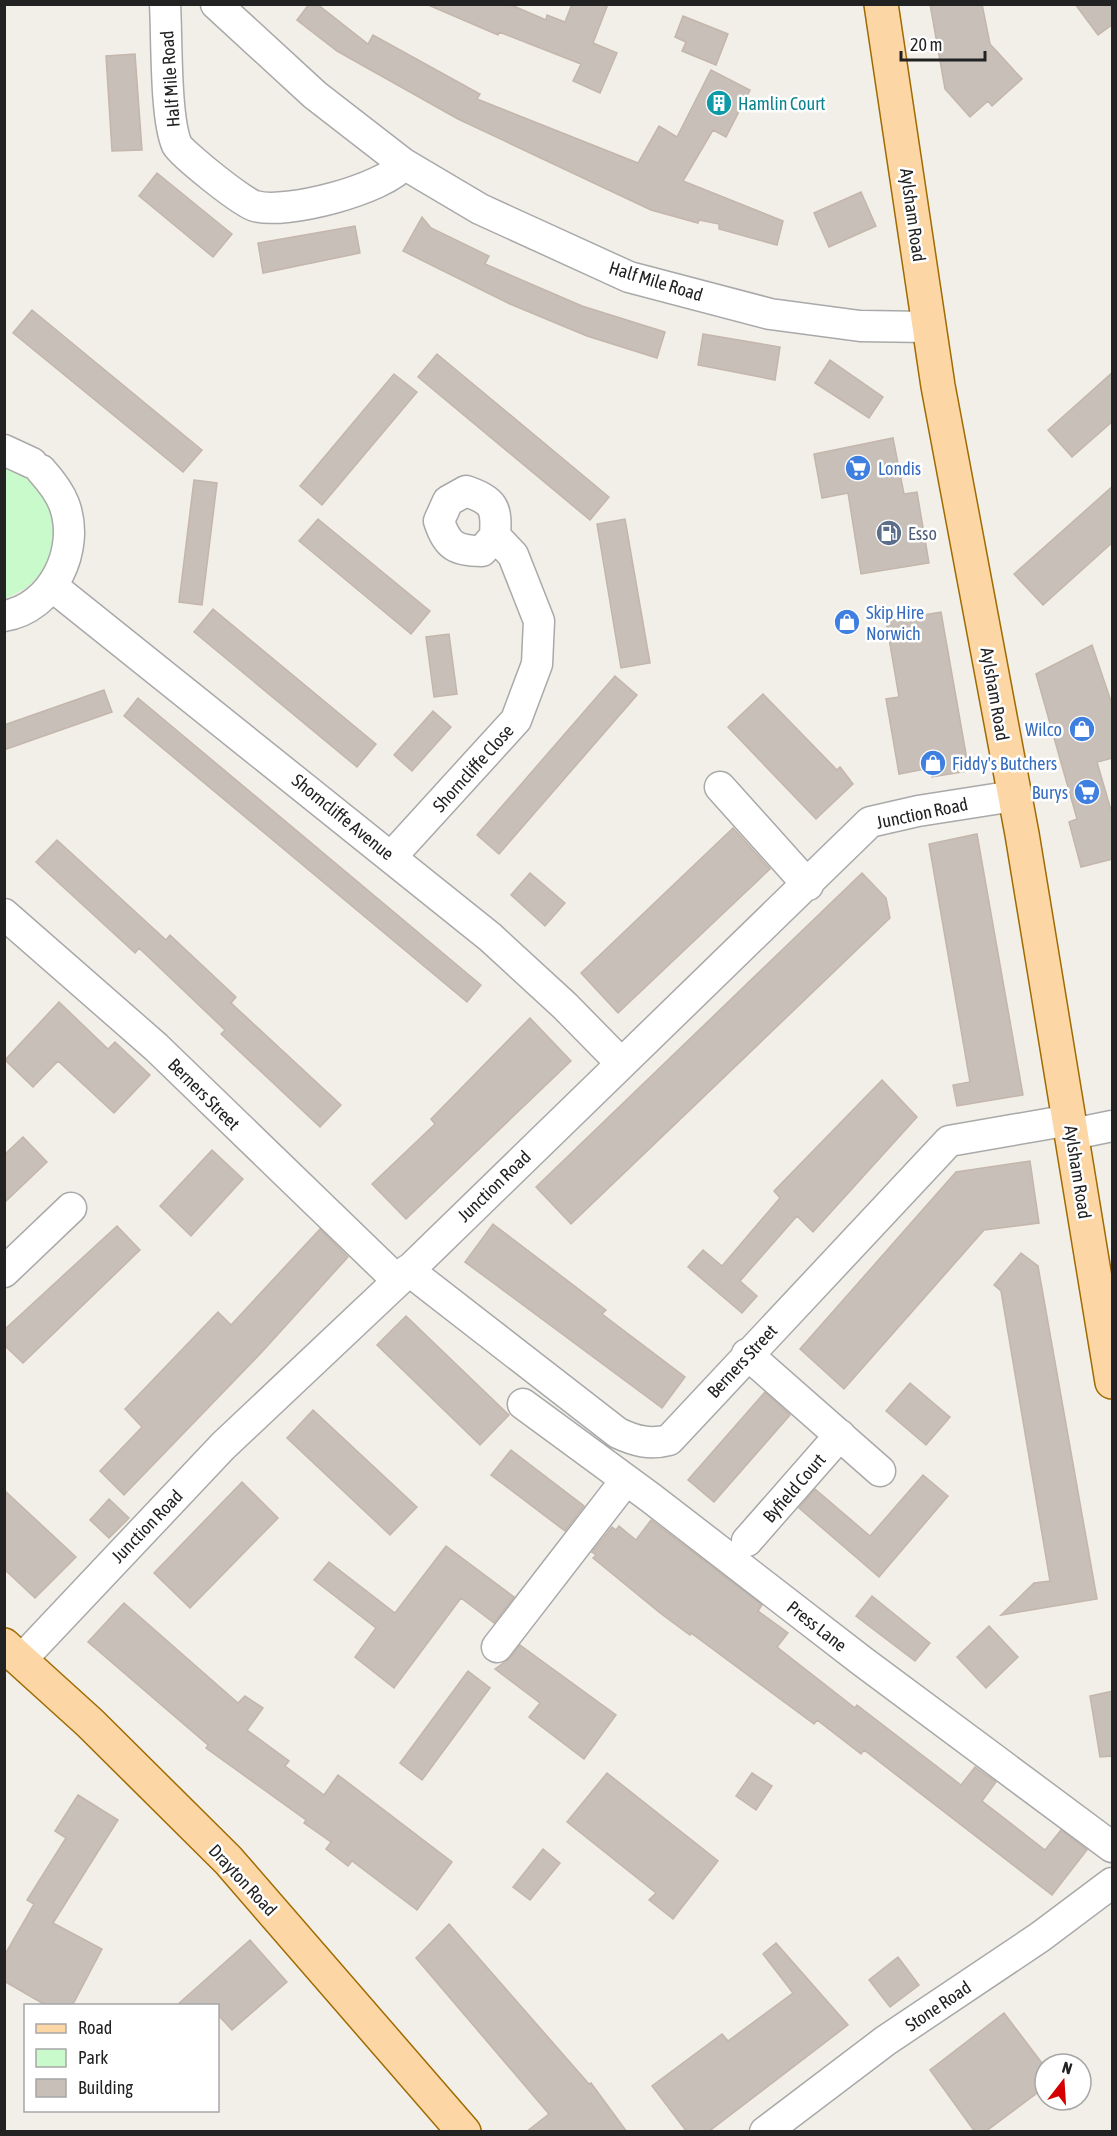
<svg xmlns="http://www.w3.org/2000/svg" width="1117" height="2136" font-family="'Asap Condensed',sans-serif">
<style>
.park{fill:#c8facc}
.building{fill:#c7bfb8;stroke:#c4b6ab;stroke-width:1.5}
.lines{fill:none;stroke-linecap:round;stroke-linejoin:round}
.minor-casing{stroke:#a9a9a9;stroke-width:33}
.major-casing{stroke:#a06b00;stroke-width:36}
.minor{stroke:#fff;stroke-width:30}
.major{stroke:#fcd6a4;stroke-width:33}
.labels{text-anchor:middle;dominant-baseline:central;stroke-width:5;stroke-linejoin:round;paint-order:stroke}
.street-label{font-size:18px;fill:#222;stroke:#fff}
.culture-label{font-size:18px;fill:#0d838f;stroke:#fff;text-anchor:start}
.shop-label{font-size:18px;fill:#366cbe;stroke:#fff;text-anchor:start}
.service-label{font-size:18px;fill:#4e5e75;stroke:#fff;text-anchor:start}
</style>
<rect width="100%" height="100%" fill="#f2efe9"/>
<path class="park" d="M 4,462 L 22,469 L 52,504 L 57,527 L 54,551 L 43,572 L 26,588 L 5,599 Z"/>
<path class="building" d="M 309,4 L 317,4 L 368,44 L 373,35 L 480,94 L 477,99 L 638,163 L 659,126 L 677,137 L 711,70 L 750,90 L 726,137 L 713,130 L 683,181 L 783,221 L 777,245 L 719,229 L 719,224 L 699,220 L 698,223 L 651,210 L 458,119 L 337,51 L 297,20 Z
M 426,4 L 509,4 L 546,20 L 547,15 L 565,22 L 572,4 L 608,4 L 593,43 L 617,53 L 600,93 L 573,81 L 581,64 L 499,32 L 498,35 Z
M 930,4 L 982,4 L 990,44 L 1022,79 L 992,106 L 988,101 L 970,117 L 945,89 Z
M 1075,4 L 1113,4 L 1113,24 L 1098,35 Z
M 683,16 L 728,34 L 716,65 L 682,51 L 686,42 L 675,37 Z
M 135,54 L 142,150 L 112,151 L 106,56 Z
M 157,173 L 232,234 L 213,257 L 139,196 Z
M 861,192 L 876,226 L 829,247 L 814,213 Z
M 422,217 L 431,228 L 489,256 L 485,264 L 582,306 L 665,332 L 657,358 L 587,336 L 510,304 L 403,251 Z
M 355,226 L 360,253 L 263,273 L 258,243 Z
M 32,310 L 202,450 L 183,472 L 13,333 Z
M 703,334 L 780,347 L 775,380 L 698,365 Z
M 437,354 L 609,497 L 590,520 L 418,377 Z
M 830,360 L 883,397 L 869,418 L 815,383 Z
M 1113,372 L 1113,421 L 1072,457 L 1048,430 Z
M 394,374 L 417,392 L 322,505 L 300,486 Z
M 893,438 L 904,494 L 917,492 L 929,563 L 861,574 L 848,493 L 822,498 L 814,454 Z
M 194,480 L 217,483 L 202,605 L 179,602 Z
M 1113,486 L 1113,542 L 1043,605 L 1014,574 Z
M 318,519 L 430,611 L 411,634 L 299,541 Z
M 625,519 L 650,663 L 621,668 L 597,524 Z
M 213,609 L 376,744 L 357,767 L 194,632 Z
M 941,612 L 969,771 L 932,777 L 930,768 L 899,774 L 886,699 L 899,697 L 886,621 Z
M 449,634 L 457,694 L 434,697 L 426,637 Z
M 1092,645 L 1113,707 L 1113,758 L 1097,762 L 1113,817 L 1113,859 L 1081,867 L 1069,822 L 1077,819 L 1036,674 Z
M 615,676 L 637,695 L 499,854 L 477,835 Z
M 104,690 L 112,712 L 4,750 L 4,725 Z
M 763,694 L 837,770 L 840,767 L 853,784 L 816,819 L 728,727 Z
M 138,698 L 481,985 L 467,1002 L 124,716 Z
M 433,711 L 451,727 L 412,771 L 394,755 Z
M 733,828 L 770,869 L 618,1013 L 581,973 Z
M 977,834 L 1023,1095 L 957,1106 L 953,1085 L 970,1082 L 929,844 Z
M 57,840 L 166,940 L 170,935 L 236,997 L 231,1003 L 341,1105 L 320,1127 L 221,1034 L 225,1030 L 139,948 L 135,953 L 36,862 Z
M 530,873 L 565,903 L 545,926 L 511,895 Z
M 862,873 L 886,898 L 890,918 L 571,1224 L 536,1187 Z
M 59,1002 L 108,1049 L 115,1042 L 150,1075 L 114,1113 L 58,1061 L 33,1087 L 5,1060 Z
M 530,1018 L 571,1061 L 406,1219 L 372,1184 L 435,1124 L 431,1119 Z
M 882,1080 L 917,1117 L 813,1232 L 797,1216 L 740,1281 L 757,1296 L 742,1313 L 688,1267 L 703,1250 L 722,1266 L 780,1198 L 774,1191 Z
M 23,1137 L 47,1162 L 4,1203 L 4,1155 Z
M 212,1150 L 243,1179 L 191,1236 L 160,1206 Z
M 1030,1161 L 1039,1223 L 984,1230 L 844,1389 L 800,1349 L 956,1172 Z
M 493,1224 L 606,1310 L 602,1314 L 685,1377 L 662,1408 L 465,1262 Z
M 117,1226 L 140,1250 L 23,1363 L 4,1345 L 4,1330 Z
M 320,1229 L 348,1257 L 261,1353 L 124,1495 L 100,1471 L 142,1427 L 125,1409 L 218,1312 L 231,1325 Z
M 1021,1253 L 1038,1266 L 1097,1599 L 1001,1615 L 1034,1583 L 1050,1581 L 1001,1291 L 994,1285 Z
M 406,1316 L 509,1415 L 480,1445 L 377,1345 Z
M 910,1383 L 950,1417 L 926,1445 L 886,1411 Z
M 765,1392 L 790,1415 L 714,1502 L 688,1480 Z
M 313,1410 L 417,1507 L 390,1535 L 287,1438 Z
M 511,1450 L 584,1506 L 565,1531 L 491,1475 Z
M 923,1475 L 948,1496 L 879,1577 L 799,1508 L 815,1489 L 870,1536 Z
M 242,1482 L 278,1518 L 190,1608 L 154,1573 Z
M 4,1490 L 76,1557 L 35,1598 L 4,1569 Z
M 109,1499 L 129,1518 L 109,1538 L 90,1520 Z
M 651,1520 L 762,1605 L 758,1611 L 788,1633 L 777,1647 L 855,1708 L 857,1705 L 961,1785 L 975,1767 L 996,1782 L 982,1801 L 1045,1850 L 1061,1830 L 1087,1850 L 1052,1895 L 864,1750 L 861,1754 L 817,1720 L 814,1724 L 691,1633 L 690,1635 L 660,1613 L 593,1558 L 596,1555 L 592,1552 L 612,1527 L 616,1530 L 619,1526 L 636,1540 Z
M 446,1546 L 514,1597 L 494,1623 L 461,1598 L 394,1688 L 355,1657 L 376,1628 L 314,1580 L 329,1562 L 395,1613 Z
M 872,1596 L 930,1643 L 915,1661 L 856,1616 Z
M 124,1603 L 238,1703 L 245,1696 L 263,1708 L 247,1730 L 289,1761 L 285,1766 L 324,1795 L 338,1775 L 452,1862 L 417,1910 L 352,1861 L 348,1866 L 326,1849 L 331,1842 L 304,1823 L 306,1820 L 206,1748 L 208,1745 L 88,1642 Z
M 989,1626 L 1018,1657 L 986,1688 L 957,1657 Z
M 520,1645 L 616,1715 L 584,1759 L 529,1717 L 540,1703 L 495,1669 L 510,1658 Z
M 468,1671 L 490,1688 L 422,1780 L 400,1763 Z
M 1113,1691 L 1113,1756 L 1100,1757 L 1090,1696 Z
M 607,1773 L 718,1861 L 673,1919 L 649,1900 L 656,1893 L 567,1822 Z
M 752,1773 L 772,1786 L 756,1810 L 736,1796 Z
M 78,1795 L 118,1820 L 53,1923 L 102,1949 L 72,2006 L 47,2006 L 4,1981 L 4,1956 L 34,1904 L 27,1900 L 66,1838 L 55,1831 Z
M 543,1849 L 560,1863 L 530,1900 L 513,1887 Z
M 449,1924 L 589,2084 L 591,2083 L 627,2132 L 526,2132 L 549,2114 L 416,1958 Z
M 250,1940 L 287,1982 L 232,2030 L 218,2015 L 218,2006 L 176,2006 Z
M 776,1943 L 848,2025 L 708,2132 L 687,2132 L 652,2086 L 722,2034 L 728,2041 L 793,1993 L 763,1954 Z
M 898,1957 L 919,1985 L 890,2007 L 869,1980 Z
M 1004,2013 L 1045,2067 L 1045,2087 L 985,2132 L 975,2132 L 930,2070 Z"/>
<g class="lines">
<g class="minor-casing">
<path id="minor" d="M 165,4 C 167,37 165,119 177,145 C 182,154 244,204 255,206 C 286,215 385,189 404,164
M 216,4 L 315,95 L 404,164 L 480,209 L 629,277 L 770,314 L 860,326 L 928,327
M 4,450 L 32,463
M 52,586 L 490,937 L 565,1006 L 621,1063
M 4,616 C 53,608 81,549 64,504 C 59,491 50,480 41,470
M 720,787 L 808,885
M 392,856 L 516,720 L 537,664 L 539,621 L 513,555 L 495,536 C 497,507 494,501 466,491 L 448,501 L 439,521 C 447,546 456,551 482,551 L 495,536
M 4,914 L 156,1047 L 398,1281
M 1073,1134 L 1112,1126
M 408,1270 L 618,1433 C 635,1441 650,1445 669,1440 L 949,1141 L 1070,1120
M 4,1272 L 71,1208
M 747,1354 L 880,1471
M 523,1404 L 651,1498 L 862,1661 L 1112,1847
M 747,1541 L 840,1435
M 497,1647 L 626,1480
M 21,1660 L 223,1446 L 398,1281 L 870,822 L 918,811 L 1014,796
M 765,2132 L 885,2041 L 1040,1937 L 1112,1883"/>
</g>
<g class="major-casing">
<path id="major" d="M 881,4 L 938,386 L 1022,834 L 1112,1382
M 4,1645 L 90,1723 L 228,1860 L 464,2132"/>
</g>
<use href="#minor" class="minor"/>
<use href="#major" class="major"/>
</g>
<defs>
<g id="building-disc" transform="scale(1.35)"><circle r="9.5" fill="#0f9aa8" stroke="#fff"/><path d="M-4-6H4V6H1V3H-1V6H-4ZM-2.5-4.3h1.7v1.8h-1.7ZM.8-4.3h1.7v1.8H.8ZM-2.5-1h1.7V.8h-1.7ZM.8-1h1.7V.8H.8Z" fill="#fff"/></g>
<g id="supermarket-disc" transform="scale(1.35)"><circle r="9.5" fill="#3f7fe0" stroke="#fff"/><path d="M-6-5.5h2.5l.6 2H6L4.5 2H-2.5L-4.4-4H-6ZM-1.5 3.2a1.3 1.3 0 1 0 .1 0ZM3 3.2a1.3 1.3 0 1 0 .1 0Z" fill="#fff"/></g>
<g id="fuel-disc" transform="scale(1.35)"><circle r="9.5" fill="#5c6f8a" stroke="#fff"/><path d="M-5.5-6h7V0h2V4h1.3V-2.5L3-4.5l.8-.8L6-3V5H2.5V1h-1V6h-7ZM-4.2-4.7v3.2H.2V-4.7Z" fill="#fff"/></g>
<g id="shop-disc" transform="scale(1.35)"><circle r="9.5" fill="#3f7fe0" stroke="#fff"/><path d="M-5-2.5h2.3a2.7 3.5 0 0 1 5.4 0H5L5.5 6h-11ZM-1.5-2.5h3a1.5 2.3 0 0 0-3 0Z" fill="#fff"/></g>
</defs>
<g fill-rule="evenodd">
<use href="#building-disc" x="719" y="103"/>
<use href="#supermarket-disc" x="858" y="468"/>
<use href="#fuel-disc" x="889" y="533"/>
<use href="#shop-disc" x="847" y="622"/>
<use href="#shop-disc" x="1082" y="729"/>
<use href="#shop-disc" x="933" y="763"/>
<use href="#supermarket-disc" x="1087" y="792"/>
</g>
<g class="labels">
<g class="street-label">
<text transform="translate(170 79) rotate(-94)">Half Mile Road</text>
<text transform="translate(913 215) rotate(82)">Aylsham Road</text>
<text transform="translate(656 281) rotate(17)">Half Mile Road</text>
<text transform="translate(995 694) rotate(80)">Aylsham Road</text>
<text transform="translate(473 768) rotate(-48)">Shorncliffe Close</text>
<text transform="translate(922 813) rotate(-12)">Junction Road</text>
<text transform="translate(343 817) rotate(39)">Shorncliffe Avenue</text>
<text transform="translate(204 1094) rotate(45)">Berners Street</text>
<text transform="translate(1078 1172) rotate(81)">Aylsham Road</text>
<text transform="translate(494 1186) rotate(-44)">Junction Road</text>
<text transform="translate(742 1361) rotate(-47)">Berners Street</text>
<text transform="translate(794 1488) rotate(-49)">Byfield Court</text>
<text transform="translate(147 1526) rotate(-46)">Junction Road</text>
<text transform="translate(817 1626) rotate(38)">Press Lane</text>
<text transform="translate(243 1880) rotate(47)">Drayton Road</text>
<text transform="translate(938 2006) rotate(-34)">Stone Road</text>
</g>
<g class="culture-label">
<text x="738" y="103">Hamlin Court</text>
</g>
<g class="shop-label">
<text x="878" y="468">Londis</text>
<text x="866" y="612">Skip Hire<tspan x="866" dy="21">Norwich</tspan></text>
<text x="1062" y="729" text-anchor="end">Wilco</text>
<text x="952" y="763">Fiddy's Butchers</text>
<text x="1068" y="792" text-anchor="end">Burys</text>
</g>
<g class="service-label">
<text x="908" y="533">Esso</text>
</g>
</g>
<rect width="1117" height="2136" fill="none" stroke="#222222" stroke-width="12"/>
<rect x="24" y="2004" width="195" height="108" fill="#ffffff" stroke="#a7a7a7" stroke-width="1.5"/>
<rect x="36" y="2024" width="30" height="9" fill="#fcd6a4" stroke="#a7a7a7" stroke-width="1.5"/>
<text x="78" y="2034" font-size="18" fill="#222222">Road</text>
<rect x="36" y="2049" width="30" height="18" fill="#c8facc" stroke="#a7a7a7" stroke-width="1.5"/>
<text x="78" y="2064" font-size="18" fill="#222222">Park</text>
<rect x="36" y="2079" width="30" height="18" fill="#c7bfb8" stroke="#a7a7a7" stroke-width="1.5"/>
<text x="78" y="2094" font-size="18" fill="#222222">Building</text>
<g transform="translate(1063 2082) rotate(17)"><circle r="28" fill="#ffffff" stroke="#a7a7a7" stroke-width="1.5"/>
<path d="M0-4.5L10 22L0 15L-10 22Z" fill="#d40000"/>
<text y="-9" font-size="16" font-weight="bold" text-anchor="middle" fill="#222222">N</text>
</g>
<path d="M901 51v9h84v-9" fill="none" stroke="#222222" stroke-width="3"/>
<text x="910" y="51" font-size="18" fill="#222222" stroke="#ffffff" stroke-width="4.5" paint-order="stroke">20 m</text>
</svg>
